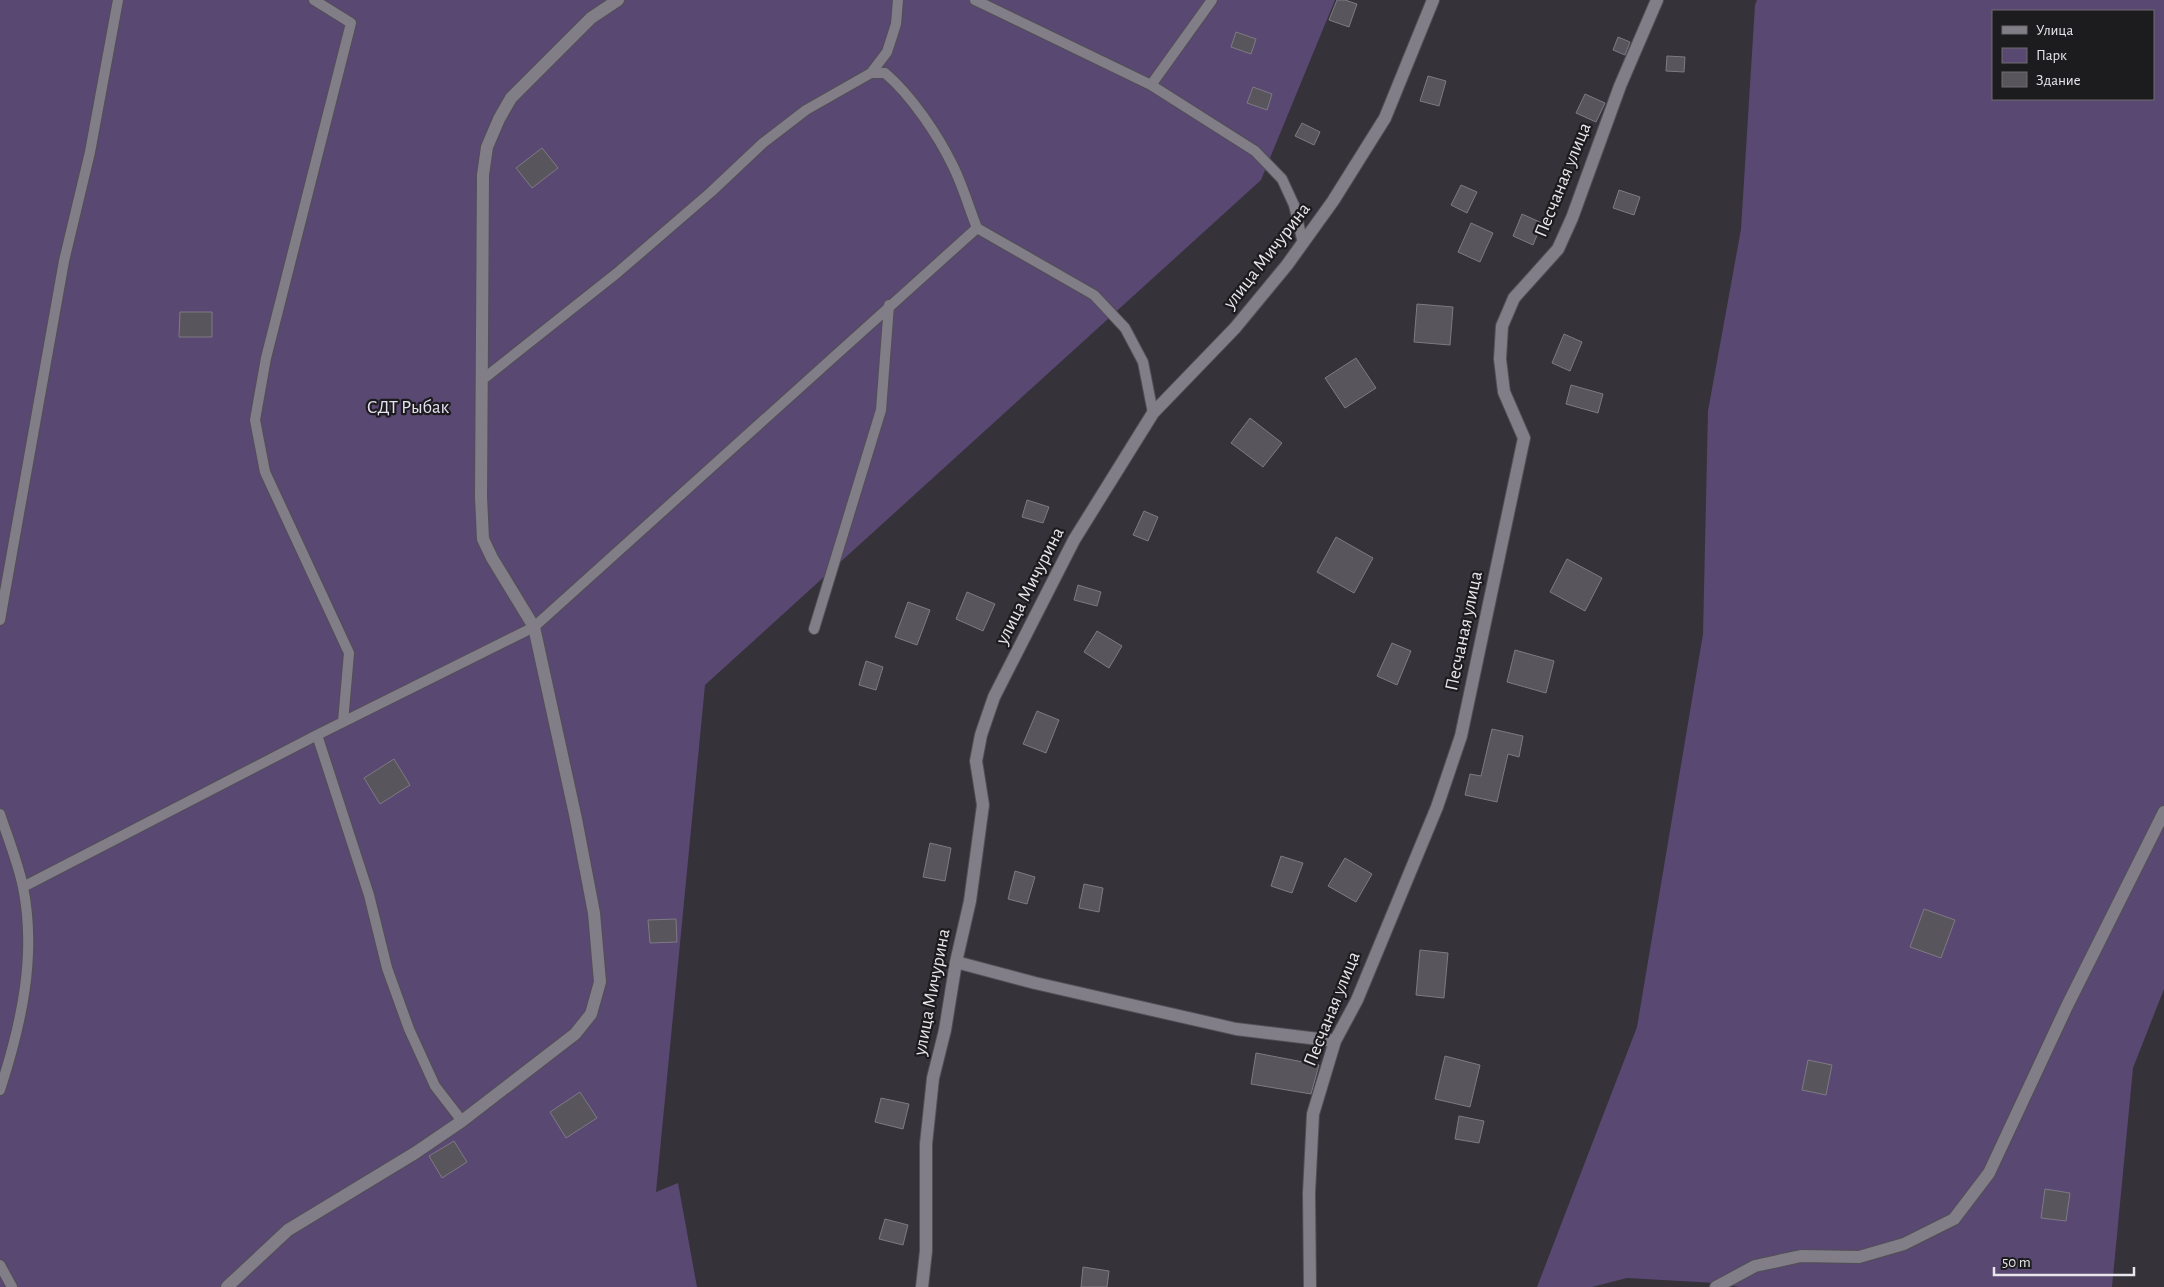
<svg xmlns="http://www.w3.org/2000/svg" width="2164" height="1287" font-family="'Alegreya Sans',sans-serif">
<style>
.green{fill:#594871;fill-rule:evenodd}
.building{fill:#58555d;stroke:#7e7a84}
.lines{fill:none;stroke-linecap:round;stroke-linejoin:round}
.service-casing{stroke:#524f56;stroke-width:12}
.minor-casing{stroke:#524f56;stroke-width:14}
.service{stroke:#817e87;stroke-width:10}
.minor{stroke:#817e87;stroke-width:12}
.labels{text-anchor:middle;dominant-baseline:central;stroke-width:4.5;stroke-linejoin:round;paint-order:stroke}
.street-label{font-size:19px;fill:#e8e6ec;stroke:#1c1b1e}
.park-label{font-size:19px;fill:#e6e0f1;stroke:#1c1b1e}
</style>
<rect width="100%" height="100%" fill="#35323a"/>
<path class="green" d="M 0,0 L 1335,0 L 1261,180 L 705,685 L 656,1192 L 678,1183 L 697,1287 L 0,1287 Z
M 1757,0 L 2164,0 L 2164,989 L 2133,1068 L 2112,1287 L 1739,1287 L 1716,1283 L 1627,1278 L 1592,1287 L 1537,1287 L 1637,1027 L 1703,634 L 1708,411 L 1741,229 L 1755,5 ZM 1993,11 L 2153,11 L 2153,99 L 1993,99 Z"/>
<path class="building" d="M 1337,0 L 1345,0 L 1357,4 L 1349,27 L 1329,20 Z
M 1236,32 L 1256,39 L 1251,54 L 1231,47 Z
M 1618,37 L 1630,42 L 1625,55 L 1613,50 Z
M 1667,56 L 1685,57 L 1684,72 L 1666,71 Z
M 1428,76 L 1446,81 L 1439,106 L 1420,101 Z
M 1253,87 L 1272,94 L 1267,110 L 1247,103 Z
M 1585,94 L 1605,103 L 1596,122 L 1576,113 Z
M 1302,123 L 1320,132 L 1314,145 L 1295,136 Z
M 542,148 L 558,168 L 532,188 L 516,168 Z
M 1461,185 L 1477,192 L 1467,213 L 1451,205 Z
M 1619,190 L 1640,197 L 1634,215 L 1613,208 Z
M 1522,214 L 1542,223 L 1533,245 L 1513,236 Z
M 1471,223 L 1493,233 L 1480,262 L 1458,252 Z
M 1417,304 L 1453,307 L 1450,345 L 1414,342 Z
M 180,312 L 212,312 L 212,337 L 179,337 Z
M 1564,334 L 1582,342 L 1570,371 L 1552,363 Z
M 1356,358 L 1376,388 L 1345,408 L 1325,378 Z
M 1571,385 L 1603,394 L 1598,413 L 1566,404 Z
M 1250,418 L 1282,443 L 1263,467 L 1231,443 Z
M 1027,500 L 1049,507 L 1043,523 L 1022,517 Z
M 1144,511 L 1158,517 L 1148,541 L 1133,535 Z
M 1336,537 L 1373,558 L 1354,593 L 1317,572 Z
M 1567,559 L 1602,578 L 1585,611 L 1550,592 Z
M 1078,585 L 1101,592 L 1097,606 L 1074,600 Z
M 967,592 L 995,604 L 983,631 L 956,619 Z
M 908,602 L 930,610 L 917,645 L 895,637 Z
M 1097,631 L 1122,646 L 1109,668 L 1084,652 Z
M 1392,643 L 1411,651 L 1397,685 L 1377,676 Z
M 1515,650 L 1554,661 L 1546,693 L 1507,682 Z
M 866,661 L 883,667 L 876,690 L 859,685 Z
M 1037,711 L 1059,720 L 1046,753 L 1023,744 Z
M 1492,729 L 1523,736 L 1519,757 L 1508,754 L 1497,802 L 1465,795 L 1470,774 L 1481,776 Z
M 394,759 L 410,785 L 380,804 L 364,778 Z
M 930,843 L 951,848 L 945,881 L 923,877 Z
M 1281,856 L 1303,863 L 1292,893 L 1271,886 Z
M 1345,858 L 1372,874 L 1356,902 L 1328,886 Z
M 1015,871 L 1035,877 L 1027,904 L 1008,899 Z
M 1084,884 L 1103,888 L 1099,912 L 1079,908 Z
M 1924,909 L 1955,920 L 1941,958 L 1910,947 Z
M 676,919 L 677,942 L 650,943 L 648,920 Z
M 1420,950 L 1448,953 L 1444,998 L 1416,995 Z
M 1256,1053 L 1319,1065 L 1311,1094 L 1251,1084 Z
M 1445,1056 L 1480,1065 L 1470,1107 L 1435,1099 Z
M 1808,1060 L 1832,1065 L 1826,1095 L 1802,1090 Z
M 580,1092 L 597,1118 L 566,1138 L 550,1112 Z
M 881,1098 L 909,1104 L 903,1129 L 875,1122 Z
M 1459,1116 L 1484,1121 L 1479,1143 L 1455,1139 Z
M 454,1141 L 467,1162 L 442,1178 L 429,1156 Z
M 2045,1189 L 2070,1193 L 2066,1221 L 2041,1218 Z
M 885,1219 L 908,1225 L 903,1245 L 879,1239 Z
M 1083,1267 L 1109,1271 L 1107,1287 L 1081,1287 Z"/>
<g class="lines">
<g class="service-casing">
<path id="service" d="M 314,0 L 351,23 L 266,358 L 255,420 L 265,472 L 349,653 L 343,722
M 975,0 L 1151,85 L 1255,151 L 1282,179 L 1294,205 L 1303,243
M 871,73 L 885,73 C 911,95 938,135 953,166 C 963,186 969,208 977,228
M 1151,85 L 1212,0
M 482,380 L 617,273 L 711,192 L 763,143 L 806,110 L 871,73 L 887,52 L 896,24 L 898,0
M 0,620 L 64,261 L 90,152 L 118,0
M 814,629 L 881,410 L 889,305
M 317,735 L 369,895 L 387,968 L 409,1029 L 435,1086 L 462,1121
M 0,814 C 8,838 18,863 23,887 C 37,956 21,1025 0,1090
M 23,887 L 317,735 L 534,627 L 977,228 L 1094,295 L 1125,328 L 1143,362 L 1153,413
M 0,1265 L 12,1287"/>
</g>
<g class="minor-casing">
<path id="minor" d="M 956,962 L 1035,983 L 1236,1029 L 1335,1041
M 227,1287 L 288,1230 L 415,1153 L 462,1121 L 575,1034 L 591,1014 L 600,982 L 594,913 L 576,819 L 534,627 L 492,558 L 483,539 L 481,497 L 483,175 L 487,147 L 499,119 L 511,98 L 591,18 L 618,0
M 922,1287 L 926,1251 L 926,1144 L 933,1078 L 945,1030 L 956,962 L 970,901 L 976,857 L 983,805 L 976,761 L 981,735 L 994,697 L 1074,540 L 1153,413 L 1235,328 L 1287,265 L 1333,201 L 1385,118 L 1433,0
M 1310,1287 L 1309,1193 L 1313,1114 L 1335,1041 L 1357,1000 L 1437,807 L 1461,736 L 1524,438 L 1504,392 L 1500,359 L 1502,326 L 1514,298 L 1558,249 L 1572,218 L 1620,86 L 1657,0
M 1716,1287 L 1755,1266 L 1801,1256 L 1859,1257 L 1904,1244 L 1954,1219 L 1989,1173 L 2067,1006 L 2164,812"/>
</g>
<use href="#service" class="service"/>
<use href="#minor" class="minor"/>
</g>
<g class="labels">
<g class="street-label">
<text transform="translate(1563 180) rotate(-68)">Песчаная улица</text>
<text transform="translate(1267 256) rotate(-52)">улица Мичурина</text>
<text transform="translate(1030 586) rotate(-63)">улица Мичурина</text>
<text transform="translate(1464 631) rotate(-78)">Песчаная улица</text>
<text transform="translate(932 992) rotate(-79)">улица Мичурина</text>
<text transform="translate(1332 1009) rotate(-68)">Песчаная улица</text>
</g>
<g class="park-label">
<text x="408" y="407">СДТ Рыбак</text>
</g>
</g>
<rect x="1992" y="10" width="162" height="90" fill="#1c1b1e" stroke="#6e6c70"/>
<rect x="2002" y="26" width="25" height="8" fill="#817e87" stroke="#6e6c70"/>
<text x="2036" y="35" font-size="15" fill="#e8e6ec">Улица</text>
<rect x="2002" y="48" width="25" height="15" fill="#594871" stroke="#6e6c70"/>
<text x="2036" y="60" font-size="15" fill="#e8e6ec">Парк</text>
<rect x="2002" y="72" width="25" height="15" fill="#58555d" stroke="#6e6c70"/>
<text x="2036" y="85" font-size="15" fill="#e8e6ec">Здание</text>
<path d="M1994 1267v8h140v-8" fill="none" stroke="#e8e6ec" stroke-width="2.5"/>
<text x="2002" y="1267" font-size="15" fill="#e8e6ec" stroke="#1c1b1e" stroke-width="4" paint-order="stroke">50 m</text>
</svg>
